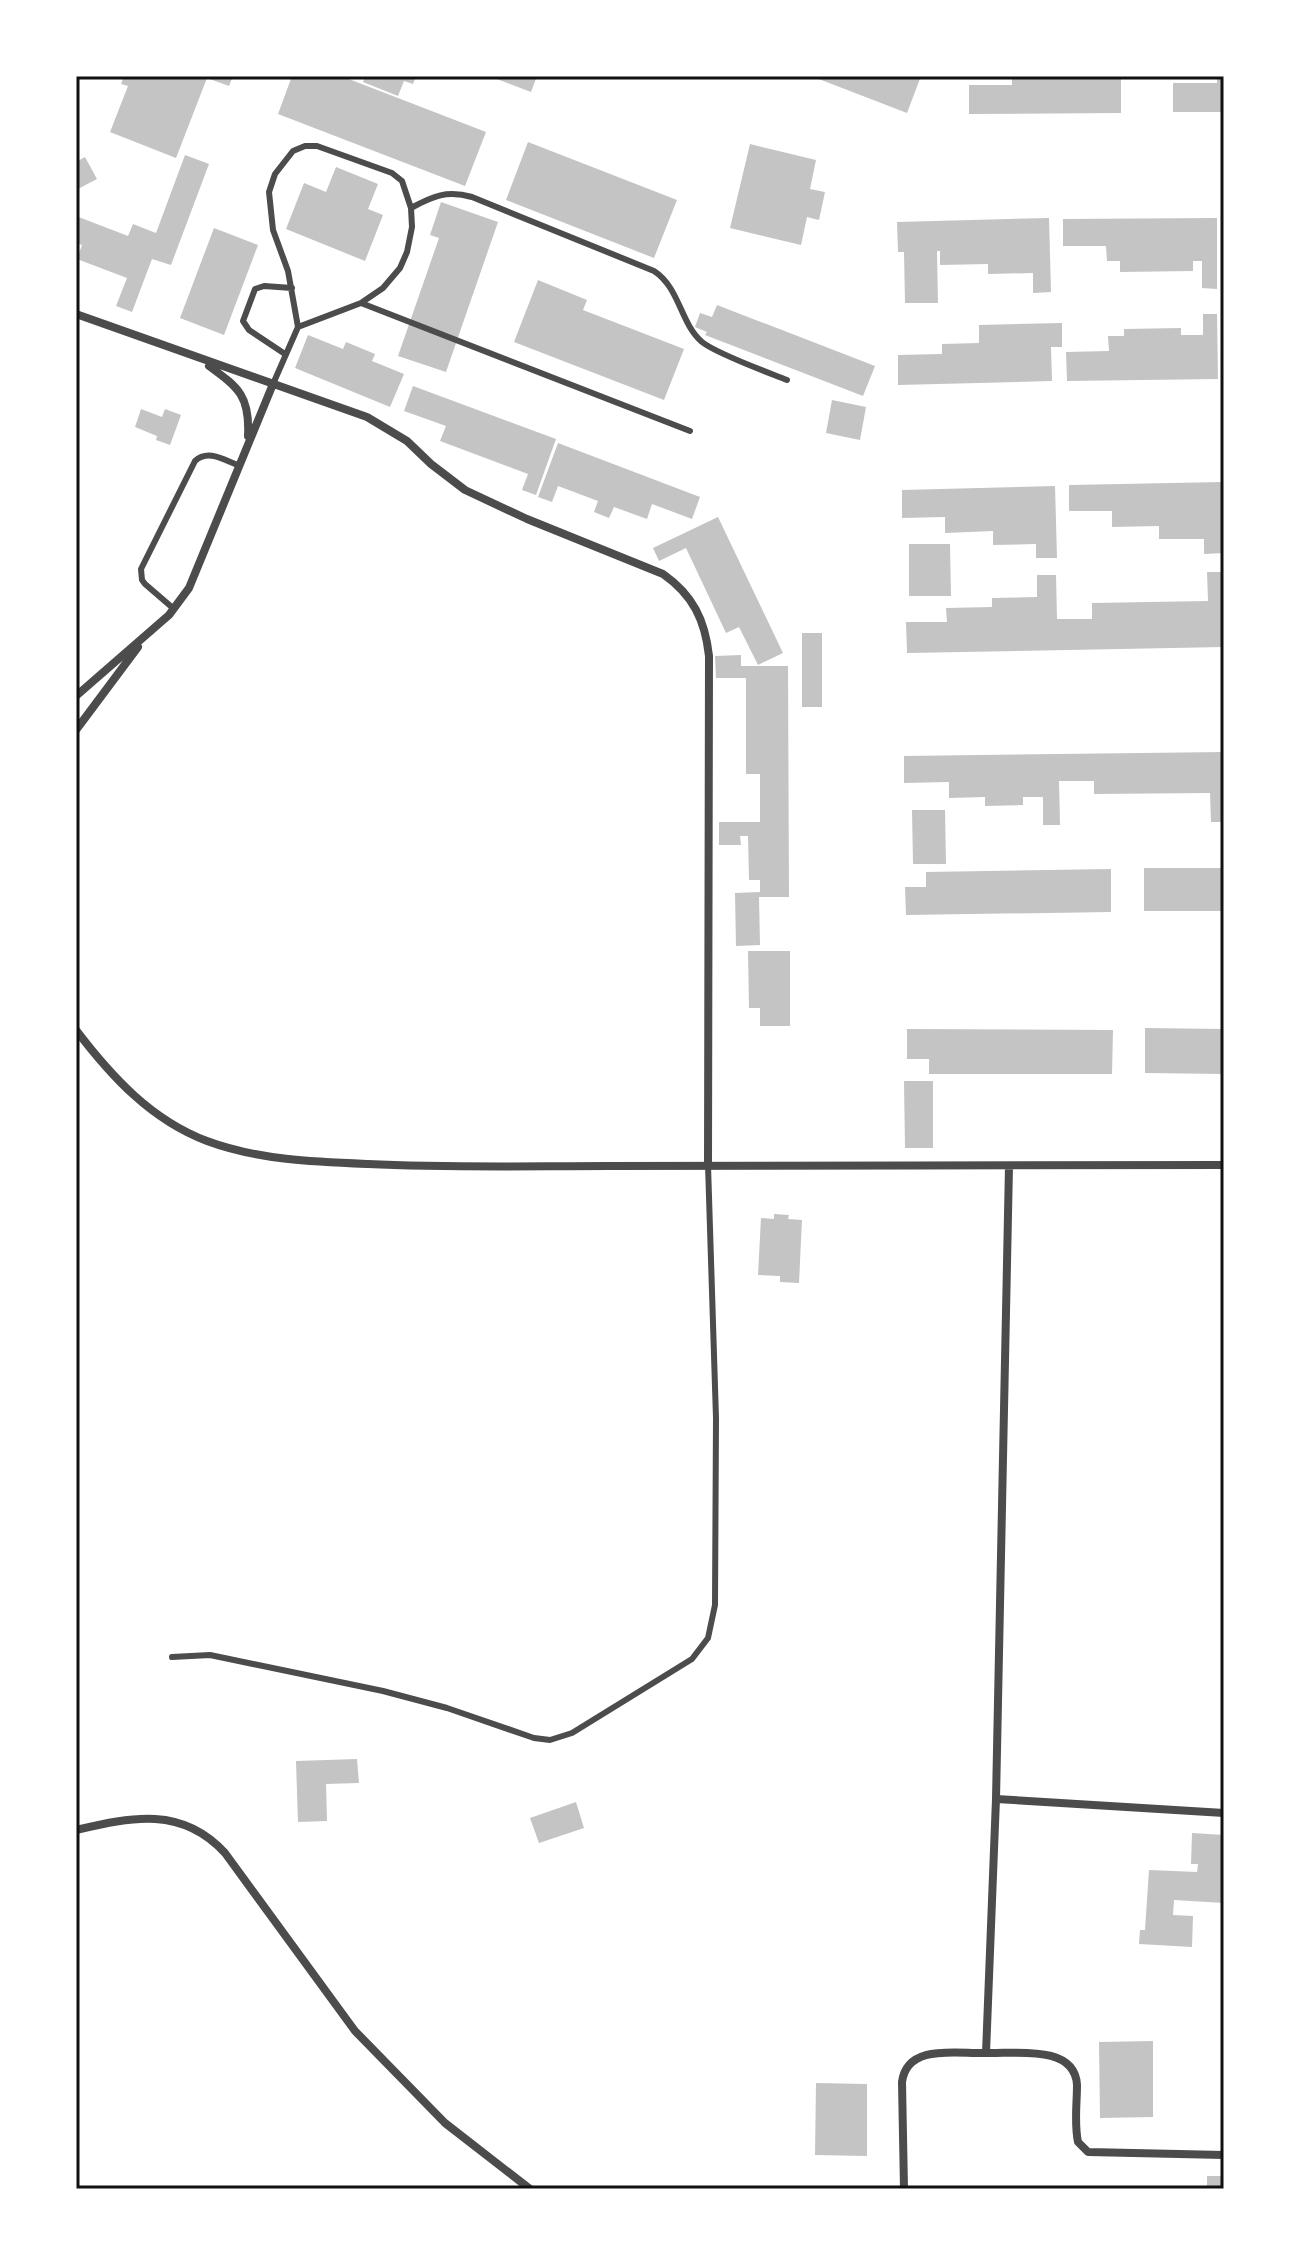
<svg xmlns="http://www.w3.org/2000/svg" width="1300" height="2265" font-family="'DM Sans',sans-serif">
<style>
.building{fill:#c4c4c4}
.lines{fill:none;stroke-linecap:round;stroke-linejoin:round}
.service{stroke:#4c4c4c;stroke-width:6}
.minor{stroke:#4c4c4c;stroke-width:8}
.neatline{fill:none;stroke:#111;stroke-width:3}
</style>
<rect width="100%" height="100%" fill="#fff"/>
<path class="building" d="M 124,76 L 233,76 L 229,86 L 207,78 L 176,158 L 110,132 L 128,86 L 121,84 Z
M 292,76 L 341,76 L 486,132 L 465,186 L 278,114 Z
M 365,76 L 416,76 L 413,84 L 404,81 L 398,96 L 363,82 Z
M 489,76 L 537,76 L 531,92 Z
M 811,76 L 921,76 L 907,113 Z
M 1012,76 L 1121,76 L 1121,113 L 969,114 L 969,85 L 1012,85 Z
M 1217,76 L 1224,76 L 1224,112 L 1173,112 L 1173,83 L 1217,83 Z
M 528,142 L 677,200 L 654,258 L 506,200 Z
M 750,144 L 816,160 L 810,189 L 825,192 L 819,220 L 807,217 L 801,245 L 730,228 Z
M 185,155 L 209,164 L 171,265 L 152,259 L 132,312 L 116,306 L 127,278 L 77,259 L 82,245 L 76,243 L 76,216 L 128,236 L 133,224 L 156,233 Z
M 85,157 L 97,179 L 76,190 L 76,162 Z
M 336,167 L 378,184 L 368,209 L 383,215 L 365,261 L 286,229 L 304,183 L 326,192 Z
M 441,202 L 498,222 L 446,372 L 398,356 L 439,238 L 430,235 Z
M 1049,218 L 1051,292 L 1033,293 L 1033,273 L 988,274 L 988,264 L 940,265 L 940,251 L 937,251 L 938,303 L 905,303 L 904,252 L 898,252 L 897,222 Z
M 1217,218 L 1217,289 L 1202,288 L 1202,261 L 1193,261 L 1193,271 L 1120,272 L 1120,261 L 1107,261 L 1106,246 L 1063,246 L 1063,219 Z
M 214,228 L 258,245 L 224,335 L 180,318 Z
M 538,280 L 587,300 L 583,310 L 684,349 L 664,400 L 514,342 Z
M 717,305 L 875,366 L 863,396 L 705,335 L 707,332 L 695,327 L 700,313 L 712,317 Z
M 1203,314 L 1217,314 L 1218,379 L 1067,381 L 1066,352 L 1109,351 L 1108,336 L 1124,336 L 1124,329 L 1181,328 L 1181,335 L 1203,335 Z
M 1062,323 L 1062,347 L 1051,347 L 1052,381 L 898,385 L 898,355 L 942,354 L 942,344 L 979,343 L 979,325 Z
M 308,335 L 343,349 L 346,342 L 375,354 L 372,361 L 404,374 L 390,407 L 295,368 Z
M 413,386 L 556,439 L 536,495 L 522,490 L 528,474 L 440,441 L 446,426 L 404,411 Z
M 832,400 L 866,407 L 860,440 L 826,433 Z
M 141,409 L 162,417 L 165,409 L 181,415 L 170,445 L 156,440 L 157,436 L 135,427 Z
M 558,443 L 700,497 L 692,519 L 652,504 L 647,519 L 614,507 L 609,518 L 594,512 L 598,501 L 558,486 L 552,502 L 538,497 Z
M 1223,482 L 1224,553 L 1204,554 L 1204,539 L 1159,539 L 1159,526 L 1112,527 L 1112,511 L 1069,511 L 1069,485 Z
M 1055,486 L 1057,558 L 1036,558 L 1036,544 L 993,545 L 993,531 L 945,533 L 945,517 L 902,518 L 902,490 Z
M 718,517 L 783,653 L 758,665 L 739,627 L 726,633 L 686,548 L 659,561 L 653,548 Z
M 909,544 L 950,544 L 951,596 L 909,596 Z
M 1207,572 L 1222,572 L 1224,647 L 907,653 L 906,622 L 947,622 L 946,608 L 992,607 L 992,598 L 1037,597 L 1037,575 L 1056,575 L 1057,619 L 1092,619 L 1092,603 L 1208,601 Z
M 802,633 L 822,633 L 822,707 L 802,707 Z
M 741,655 L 741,666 L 788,666 L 789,897 L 759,897 L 760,945 L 736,946 L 735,893 L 760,892 L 760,880 L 749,880 L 748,836 L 740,836 L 741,845 L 719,845 L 719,822 L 760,822 L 760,774 L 746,774 L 746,678 L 716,678 L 715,656 Z
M 1224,752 L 1224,822 L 1211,822 L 1210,793 L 1094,794 L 1094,781 L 1059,781 L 1060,825 L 1043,825 L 1043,797 L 1023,797 L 1023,805 L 985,806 L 985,797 L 949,798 L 949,782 L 904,783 L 904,756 Z
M 912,810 L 945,810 L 946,864 L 913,864 Z
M 1144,868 L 1224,868 L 1224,911 L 1144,911 Z
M 1111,869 L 1111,912 L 906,915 L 905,887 L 926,887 L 926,872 Z
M 748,951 L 790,951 L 790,1026 L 760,1026 L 760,1008 L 749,1008 Z
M 1145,1028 L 1224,1029 L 1224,1074 L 1145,1073 Z
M 907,1029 L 1113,1030 L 1112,1074 L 929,1074 L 929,1059 L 907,1059 Z
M 904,1081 L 933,1081 L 933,1148 L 905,1148 Z
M 774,1214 L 789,1215 L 788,1219 L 802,1220 L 799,1283 L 780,1282 L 780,1276 L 758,1275 L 761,1218 L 774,1219 Z
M 357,1759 L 359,1783 L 326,1784 L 327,1821 L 298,1822 L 296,1761 Z
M 576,1802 L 584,1828 L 539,1843 L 530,1818 Z
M 1192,1833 L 1224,1835 L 1224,1903 L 1174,1900 L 1173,1915 L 1193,1916 L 1192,1947 L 1139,1944 L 1140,1930 L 1145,1930 L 1149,1870 L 1197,1872 L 1198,1864 L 1191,1864 Z
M 1153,2041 L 1153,2117 L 1100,2118 L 1099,2042 Z
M 816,2083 L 867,2084 L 867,2156 L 815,2155 Z
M 1207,2176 L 1224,2176 L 1224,2189 L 1207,2189 Z"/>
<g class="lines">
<path class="service" d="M 411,208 C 433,196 447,190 472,197 L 654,271 C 680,288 680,323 702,342 C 717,354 767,372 787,380
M 361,303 L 690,431
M 285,354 L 249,330 L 243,321 L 255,289 L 264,286 L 292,288
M 273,384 L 298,327 L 288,271 L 273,230 L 269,192 L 275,174 L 293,151 L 305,146 L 317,146 L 392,173 L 402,181 L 411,208 L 412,227 L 407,252 L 400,268 L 383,288 L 361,303 L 298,327
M 174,609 L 145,584 L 142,580 L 141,569 L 195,461 C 208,449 224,460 238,465
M 172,1657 L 210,1655 L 383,1691 L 447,1708 L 534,1738 L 550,1740 L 572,1733 L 692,1659 L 708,1638 L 715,1605 L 716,1418 L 708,1165"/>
<path class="minor" d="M 76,314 L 367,417 L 407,441 L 431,464 L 465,490 L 527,519 L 663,574 C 693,595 705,620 709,656 L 708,1165
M 209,366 C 239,388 250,396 248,436
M 76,696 L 169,615 L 189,588 L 273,384
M 76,730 L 138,647
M 76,1030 C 111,1076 151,1120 207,1141 C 258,1160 315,1162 368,1164 C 448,1168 528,1166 609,1166 C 814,1165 1019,1166 1224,1165
M 1009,1166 L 996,1799 L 986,2053 C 1015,2054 1075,2044 1077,2085 C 1077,2104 1074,2123 1078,2142 L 1088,2152 L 1224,2155
M 996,1799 L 1224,1813
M 76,1830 C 132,1817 182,1806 225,1853 L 355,2031 L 445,2123 L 530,2189
M 904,2189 L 902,2082 C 907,2043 957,2054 986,2053"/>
</g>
<rect width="1300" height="2265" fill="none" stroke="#ffffff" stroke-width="156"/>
<rect x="78" y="78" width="1144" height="2109" class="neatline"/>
</svg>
